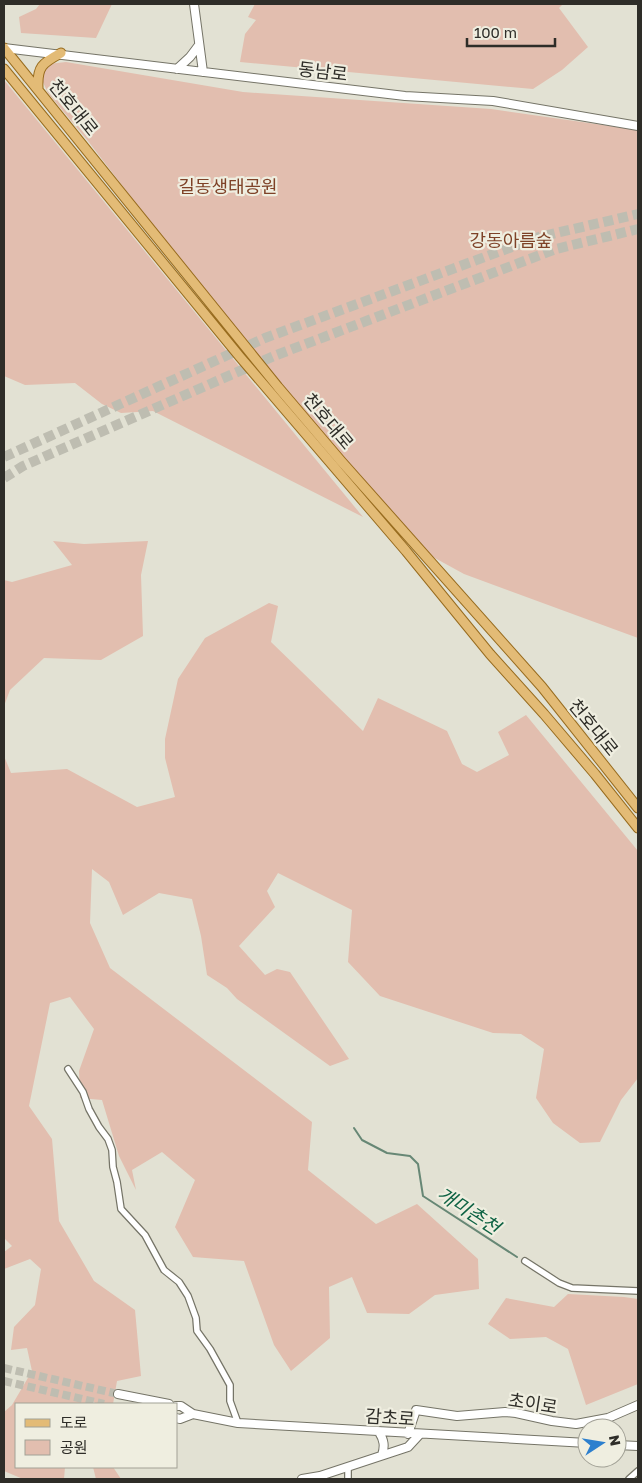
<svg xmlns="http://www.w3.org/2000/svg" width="642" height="1483" font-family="'Golos Text','Noto Sans KR',sans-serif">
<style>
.green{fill:#e2beaf}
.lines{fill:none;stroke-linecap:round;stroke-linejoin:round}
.stream{stroke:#678775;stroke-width:2}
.secondary-tunnel{stroke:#bebdb1;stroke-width:8;stroke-dasharray:8 4;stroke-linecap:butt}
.highway-tunnel{stroke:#bebdb1;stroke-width:10;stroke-dasharray:10 5;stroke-linecap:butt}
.street-casing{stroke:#757467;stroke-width:8}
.secondary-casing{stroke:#757467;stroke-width:10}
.primary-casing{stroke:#986c1f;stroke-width:11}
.street{stroke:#fff;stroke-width:5.5}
.secondary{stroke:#fff;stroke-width:8}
.primary{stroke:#e3bb76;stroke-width:9}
.labels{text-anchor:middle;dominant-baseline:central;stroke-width:4.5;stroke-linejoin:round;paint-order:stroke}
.street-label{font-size:18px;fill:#2e2d28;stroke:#efeee0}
.park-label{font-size:18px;fill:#7e4227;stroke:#efeee0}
.water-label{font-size:19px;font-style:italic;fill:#0f6344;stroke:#efeee0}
</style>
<rect width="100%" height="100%" fill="#e2e1d3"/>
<path class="green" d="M 40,4 L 112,4 L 96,38 L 21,33 L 19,17 L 36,9 Z
M 255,4 L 563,4 L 559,8 L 588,47 L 562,70 L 533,89 L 240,62 L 245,34 L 256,20 L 248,17 Z
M 66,62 L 243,92 L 491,109 L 638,130 L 638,638 L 464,574 L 413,546 L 250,352 L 88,141 L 48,93 L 41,78 L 42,71 L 48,64 Z
M 4,80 L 363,517 L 153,411 L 121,413 L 102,404 L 75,383 L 25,385 L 4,376 Z
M 53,541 L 84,544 L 148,541 L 141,575 L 143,636 L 101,660 L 44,658 L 10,690 L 4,706 L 4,580 L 12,582 L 72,565 Z
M 269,603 L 278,606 L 271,642 L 363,731 L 378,698 L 447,731 L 462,764 L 477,772 L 509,755 L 498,732 L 526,715 L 638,851 L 638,1078 L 621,1100 L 600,1142 L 580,1143 L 553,1123 L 536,1098 L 544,1049 L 521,1034 L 493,1033 L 380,996 L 348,962 L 352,910 L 278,873 L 267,891 L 275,907 L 239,946 L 265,975 L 277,969 L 290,972 L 349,1059 L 330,1066 L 237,999 L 227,988 L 207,975 L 201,936 L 192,899 L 159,893 L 123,915 L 109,882 L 92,869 L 90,923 L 110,968 L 312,1122 L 308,1170 L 376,1224 L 417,1204 L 478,1259 L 479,1289 L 435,1295 L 409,1314 L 367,1313 L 352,1277 L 329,1287 L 330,1338 L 291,1371 L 274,1345 L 244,1261 L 193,1257 L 175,1227 L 195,1180 L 162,1152 L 132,1170 L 136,1190 L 119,1156 L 102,1100 L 80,1098 L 79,1071 L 94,1029 L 70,997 L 50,1003 L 29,1106 L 52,1139 L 59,1221 L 94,1281 L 135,1310 L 141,1376 L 117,1381 L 113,1404 L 96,1404 L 90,1398 L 84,1404 L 16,1404 L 16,1467 L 65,1467 L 64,1479 L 23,1479 L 4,1471 L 4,1412 L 12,1405 L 32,1371 L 27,1348 L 11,1350 L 14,1327 L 35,1305 L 41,1269 L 30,1259 L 4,1269 L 4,1252 L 12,1246 L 4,1238 L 4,756 L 11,773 L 67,769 L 137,807 L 175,797 L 165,758 L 165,739 L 178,679 L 205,638 Z
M 568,1294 L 624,1297 L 638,1299 L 638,1384 L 586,1405 L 568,1349 L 546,1337 L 510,1339 L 488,1324 L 506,1298 L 554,1307 Z
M 93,1467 L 113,1467 L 121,1479 L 96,1479 Z"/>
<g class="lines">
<path class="stream" d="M 354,1128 L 362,1140 L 387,1153 L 410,1156 L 418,1164 L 423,1196 L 517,1257"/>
<path class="secondary-tunnel" d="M 4,1368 L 118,1394
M 4,1381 L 104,1404"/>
<path class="highway-tunnel" d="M 4,457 L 265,338 L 539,237 L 638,214
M 4,478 L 23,466 L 274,356 L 556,249 L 638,229"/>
<g class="street-casing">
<path id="street" d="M 68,1069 L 83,1092 L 89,1109 L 99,1127 L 108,1139 L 112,1150 L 113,1167 L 117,1182 L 121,1209 L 145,1235 L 164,1270 L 179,1282 L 188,1296 L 196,1318 L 197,1331 L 210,1349 L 230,1385 L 230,1401 L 238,1423
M 525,1261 L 559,1283 L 572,1288 L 638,1291
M 348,1479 L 348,1467
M 629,1479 L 638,1471"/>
</g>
<g class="secondary-casing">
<path id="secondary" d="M 194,4 L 203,72
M 4,48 L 405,96 L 493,101 L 638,126
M 177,69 L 190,57 L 199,45
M 118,1394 L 169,1404
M 176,1406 L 181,1406 L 193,1414 L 238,1423 L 587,1443
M 176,1418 L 180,1419 L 193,1414
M 379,1432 C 384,1440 385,1446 382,1455
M 408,1434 L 416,1410 L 457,1416 L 505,1412 L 516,1413 L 552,1421 L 576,1424 L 608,1418 L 638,1405
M 617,1445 L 638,1446
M 302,1479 L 320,1476 L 408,1447 L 420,1434"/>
</g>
<g class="primary-casing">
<path id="primary" d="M 4,48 L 278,387 L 341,461 L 542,687 L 638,808
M 4,69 L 240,357 L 406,551 L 490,654 L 544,714 L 595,774 L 638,828
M 38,88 C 37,67 42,63 61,53"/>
</g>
<use href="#street" class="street"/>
<use href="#secondary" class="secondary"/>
<use href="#primary" class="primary"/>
</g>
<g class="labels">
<g class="street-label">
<text transform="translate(323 71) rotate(7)">동남로</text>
<text transform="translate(74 107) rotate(51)">천호대로</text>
<text transform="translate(329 421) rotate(50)">천호대로</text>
<text transform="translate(594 727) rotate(51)">천호대로</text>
<text transform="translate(533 1403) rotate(9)">초이로</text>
<text transform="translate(390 1417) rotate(4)">감초로</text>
</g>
<g class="park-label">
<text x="228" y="186">길동생태공원</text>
<text x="511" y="240">강동아름숲</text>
</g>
<g class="water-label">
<text transform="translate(469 1210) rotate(33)">개미촌천</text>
</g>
</g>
<rect width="642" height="1483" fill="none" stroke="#2e2d28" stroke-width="10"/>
<rect x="15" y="1403" width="162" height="65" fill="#efeee0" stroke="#a2a196"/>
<rect x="25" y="1419" width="25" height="8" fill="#e3bb76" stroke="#a2a196"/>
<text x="60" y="1428" font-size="15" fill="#2e2d28">도로</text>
<rect x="25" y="1440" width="25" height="15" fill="#e2beaf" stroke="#a2a196"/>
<text x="60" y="1453" font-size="15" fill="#2e2d28">공원</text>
<g transform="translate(602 1443) rotate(78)"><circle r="24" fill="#efeee0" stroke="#a2a196"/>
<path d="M0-4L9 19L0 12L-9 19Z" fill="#2c7fce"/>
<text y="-8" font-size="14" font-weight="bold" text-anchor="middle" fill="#2e2d28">N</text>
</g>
<path d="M467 38v8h88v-8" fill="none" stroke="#2e2d28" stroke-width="2.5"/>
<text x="474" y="38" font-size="15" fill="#2e2d28" stroke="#efeee0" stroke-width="4" paint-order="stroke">100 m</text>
</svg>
